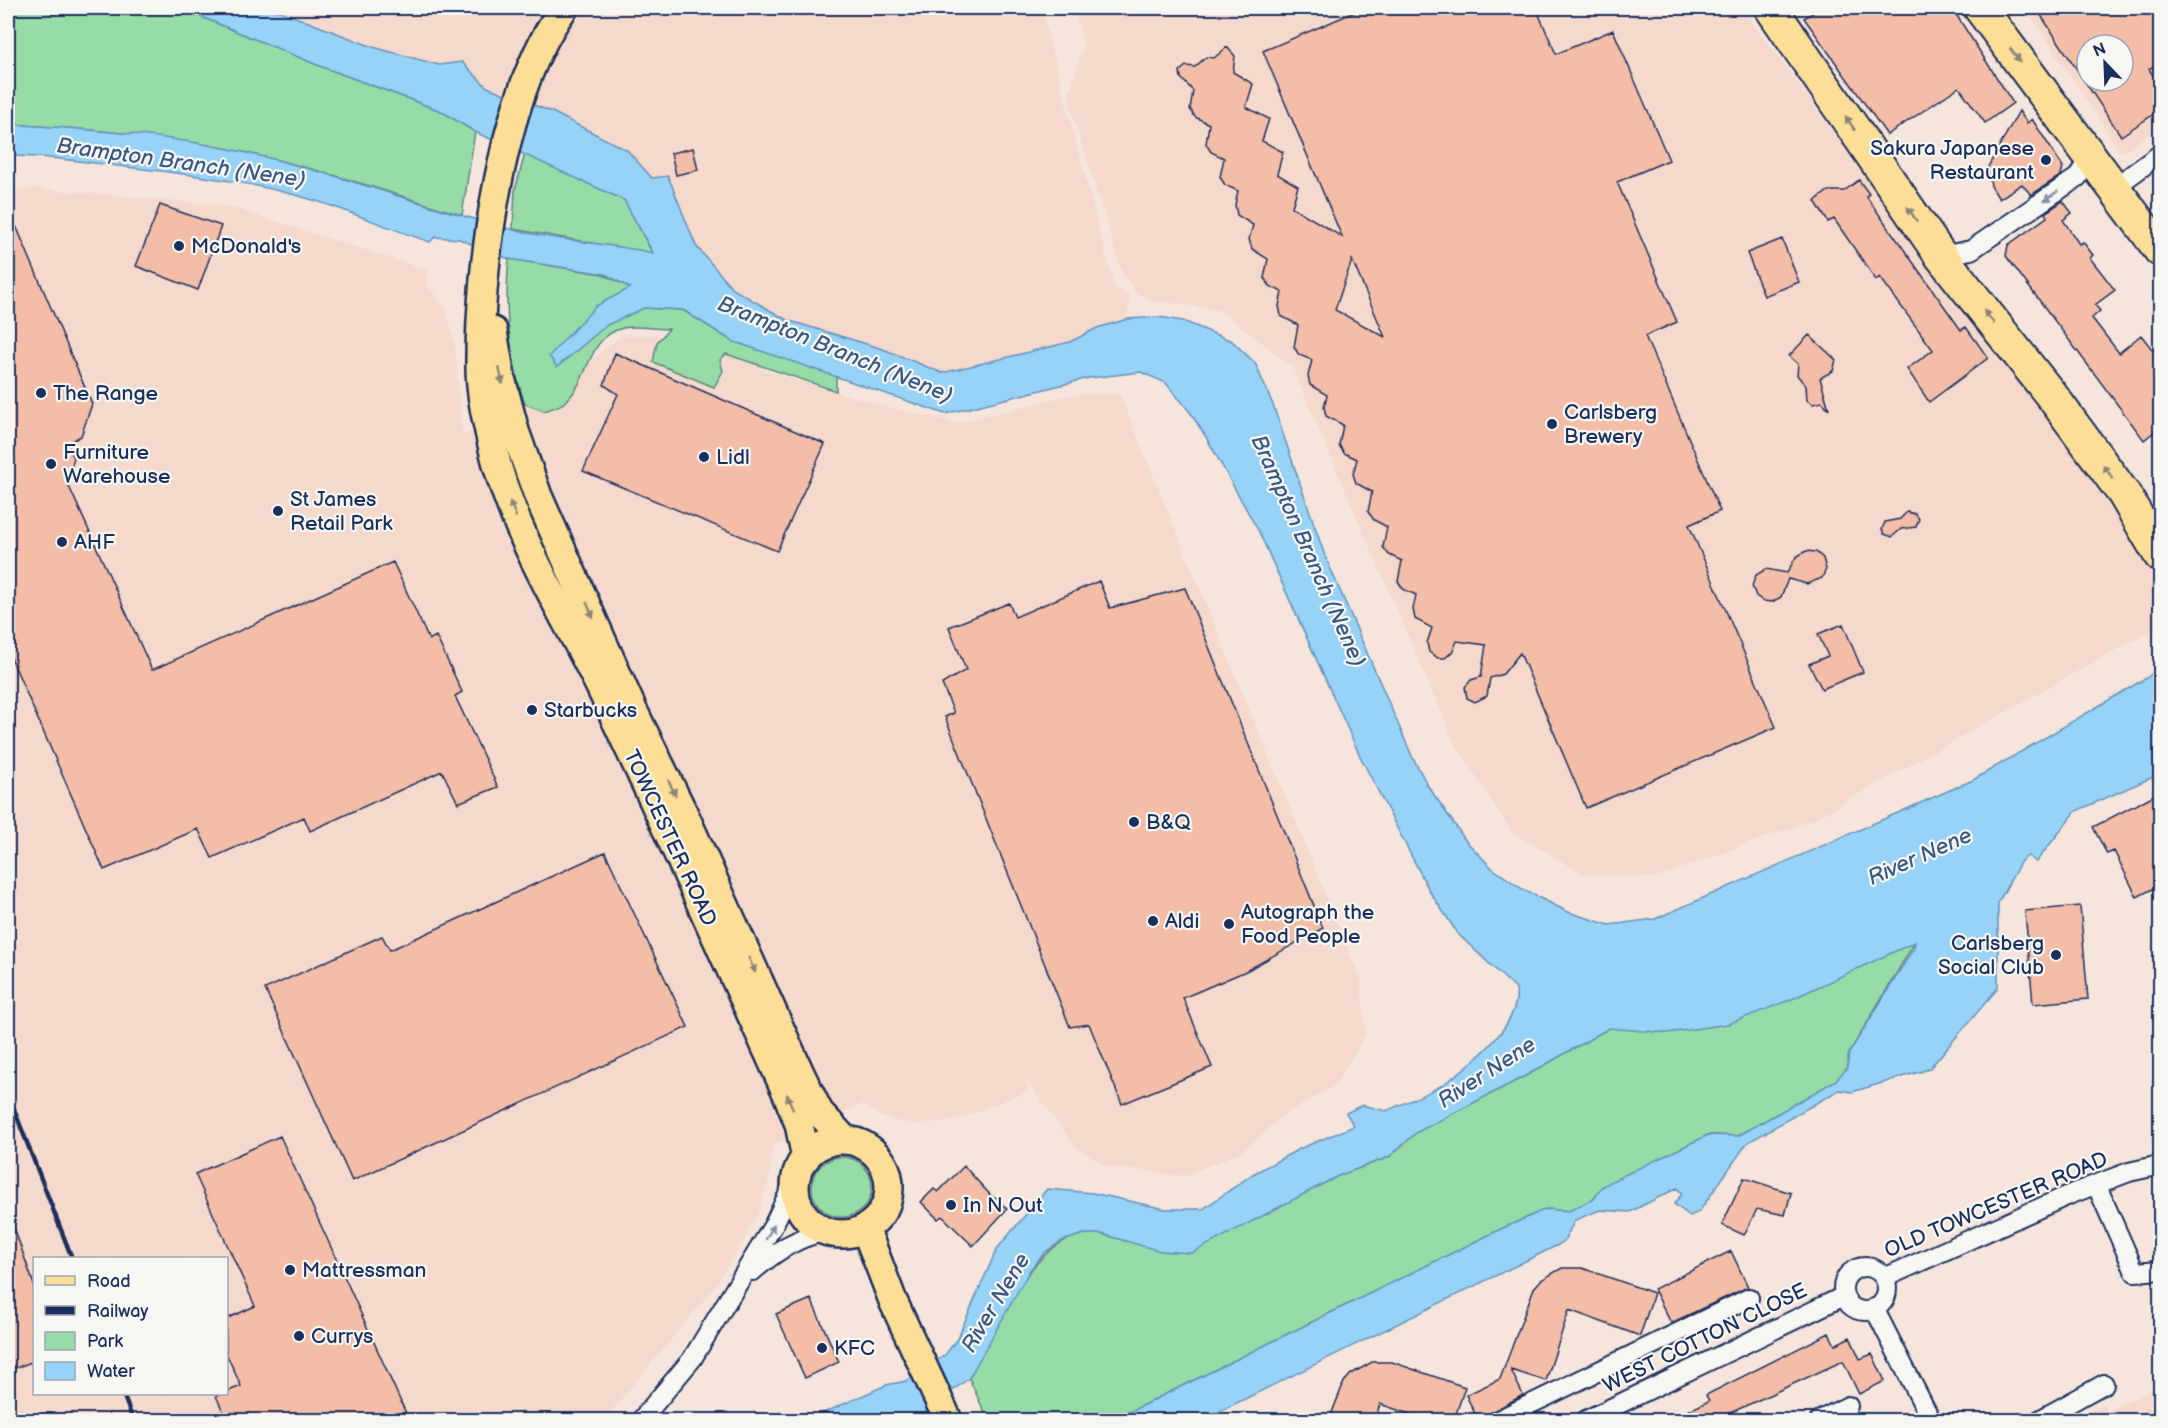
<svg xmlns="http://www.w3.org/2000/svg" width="2168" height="1428" font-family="'Balsamiq Sans',sans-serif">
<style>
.built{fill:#f4d9cc;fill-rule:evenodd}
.green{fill:#97dba7;stroke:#598582;stroke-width:1.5}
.water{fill:#97d2f7;stroke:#6591ba;stroke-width:1.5}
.building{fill:#f3bda7;stroke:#1b2f5e;stroke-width:1.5;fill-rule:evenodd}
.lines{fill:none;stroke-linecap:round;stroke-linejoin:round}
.street-casing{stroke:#1b2f5e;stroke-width:22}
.primary-casing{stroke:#1b2f5e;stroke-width:32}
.highway-casing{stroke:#1b2f5e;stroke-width:36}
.street{stroke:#f6f6f2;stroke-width:18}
.primary{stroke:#fdde96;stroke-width:27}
.highway{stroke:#fdde96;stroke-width:32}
.rail{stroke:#1b2f5e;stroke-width:4.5}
.oneway{fill:#8c867a}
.oneway2{fill:#8892a8}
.poi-dot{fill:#1b2f5e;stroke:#f6f6f2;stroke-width:2}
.labels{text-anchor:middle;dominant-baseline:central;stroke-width:4.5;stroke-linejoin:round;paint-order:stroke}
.poi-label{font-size:21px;fill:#1b2f5e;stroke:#f6f6f2;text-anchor:start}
.street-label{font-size:21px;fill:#1b2f5e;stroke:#f6f6f2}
.water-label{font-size:22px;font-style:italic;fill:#3a5884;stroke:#f6f6f2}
</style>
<rect width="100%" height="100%" fill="#f5e5dc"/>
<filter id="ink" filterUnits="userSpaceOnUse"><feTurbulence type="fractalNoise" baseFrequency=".0167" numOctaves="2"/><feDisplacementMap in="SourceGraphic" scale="12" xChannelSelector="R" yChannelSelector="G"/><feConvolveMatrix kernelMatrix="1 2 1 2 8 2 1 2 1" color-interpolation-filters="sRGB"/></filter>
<g filter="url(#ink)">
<path class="built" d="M 272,8 L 1041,8 L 1114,287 L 1129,295 L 1128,319 L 1097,328 L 1070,342 L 942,373 L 883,349 L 787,320 L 733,289 L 711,267 L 696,246 L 668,177 L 652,178 L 627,150 L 553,112 L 487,87 L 462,62 L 439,65 L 373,47 Z
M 1073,8 L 1741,8 L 2122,518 L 2160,589 L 2160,625 L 1814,819 L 1655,878 L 1584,874 L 1512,832 L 1455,744 L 1292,366 L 1220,310 L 1150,300 L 1137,293 L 1123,275 L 1068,99 L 1084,44 Z
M 2026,8 L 2160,8 L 2160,126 L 2121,153 ZM 2087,45 L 2123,45 L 2123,81 L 2087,81 Z
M 40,189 L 227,206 L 427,270 L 428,286 L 446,309 L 455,344 L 462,436 L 563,384 L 620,336 L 682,335 L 766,371 L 890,408 L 957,423 L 1070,395 L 1120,395 L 1360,978 L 1366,1034 L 1336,1084 L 1284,1115 L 1242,1151 L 1185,1176 L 1106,1166 L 1076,1147 L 1026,1080 L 1029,1091 L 956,1120 L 919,1124 L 901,1122 L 880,1116 L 862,1104 L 773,1145 L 770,1174 L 759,1210 L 742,1243 L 713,1289 L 604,1420 L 8,1420 L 8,190 ZM 34,1258 L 226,1258 L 226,1394 L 34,1394 Z
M 2160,1386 L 2160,1420 L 2070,1420 L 2104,1405 L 2107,1411 Z"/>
<path class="green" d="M 8,8 L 180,8 L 320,66 L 441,111 L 475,132 L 462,215 C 391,193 320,169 247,153 C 170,135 86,129 8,124 Z
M 525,154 L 624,200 L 653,254 L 513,229 L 515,190 Z
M 509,259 L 602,274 L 631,288 L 596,306 L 550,356 L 557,367 L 606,325 L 644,308 L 683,310 L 732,341 L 836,375 L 836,391 L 726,354 L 720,360 L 723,371 L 714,387 L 653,362 L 657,342 L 669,329 C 655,329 636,325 623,328 C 586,337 590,381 565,402 C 559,407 551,408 544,411 L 525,404 C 508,356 504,308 509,259 Z
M 1915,942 L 1849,1053 L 1847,1068 L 1835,1081 L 1738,1136 L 1708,1135 L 1602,1187 L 1594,1199 L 1569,1211 L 1546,1209 L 1499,1230 L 1113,1420 L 988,1420 L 969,1378 C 994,1334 1029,1241 1085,1234 C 1099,1232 1112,1237 1126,1241 L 1294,1199 L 1338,1176 L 1389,1157 L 1417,1132 L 1529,1074 L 1609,1028 L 1632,1028 L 1874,960 Z
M812 1187a30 30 0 1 1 60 0a30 30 0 1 1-60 0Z"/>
<path class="water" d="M 180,8 L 272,8 L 373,47 L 439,65 L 462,62 L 487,87 L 552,112 L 627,150 L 652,178 L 668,176 L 696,246 L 733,289 L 787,320 L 883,349 L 942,373 L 1070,342 L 1097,328 L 1128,319 L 1159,317 L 1183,321 L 1232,341 L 1255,363 L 1273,405 L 1325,556 L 1412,756 L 1428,786 L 1466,841 L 1492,868 L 1524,890 L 1568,912 L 1609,925 L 1655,919 L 1973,780 L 2148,677 L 2160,665 L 2160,774 L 2076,811 L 2036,862 L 2028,856 L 2021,861 L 1998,903 L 1998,988 L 1929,1069 L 1852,1092 L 1839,1090 L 1747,1143 L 1699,1212 L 1690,1216 L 1674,1204 L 1682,1194 L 1677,1188 L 1630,1212 L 1600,1210 L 1575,1220 L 1564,1241 L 1558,1245 L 1202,1420 L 1113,1420 L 1499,1230 L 1546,1209 L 1569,1211 L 1594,1199 L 1602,1187 L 1610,1182 L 1708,1135 L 1738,1136 L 1835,1081 L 1847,1068 L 1849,1053 L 1914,948 L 1915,942 L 1792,999 L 1728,1024 L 1667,1033 L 1609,1028 L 1529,1074 L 1417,1132 L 1389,1157 L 1338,1176 L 1192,1253 L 1160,1251 L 1102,1234 L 1084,1234 L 1062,1241 L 1045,1252 L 1030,1270 L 969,1378 L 921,1415 L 913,1420 L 808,1420 L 886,1385 L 906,1381 L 945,1355 L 957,1339 L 997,1249 L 1047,1189 L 1093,1193 L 1165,1209 L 1203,1209 L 1253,1174 L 1299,1149 L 1354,1126 L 1346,1113 L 1362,1105 L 1386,1111 C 1405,1102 1430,1094 1448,1081 C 1474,1062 1521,1025 1516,989 L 1458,934 L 1430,892 L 1360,756 L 1259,532 L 1206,437 L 1190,412 L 1166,383 L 1141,372 L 1089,378 L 945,414 L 732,341 L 683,310 L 644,308 L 607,325 L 557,367 L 549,356 L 596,306 L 630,288 L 605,274 L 509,259 L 459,239 L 435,237 L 430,242 C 400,232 371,220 340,209 C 272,184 197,175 126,167 C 86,162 47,156 8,156 L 8,124 C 87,129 169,135 247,153 C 337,173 424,207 514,230 C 559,241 606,243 653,253 L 624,200 L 475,132 L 441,111 L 320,66 Z"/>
<path class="building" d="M 1364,8 L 1536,8 L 1556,54 L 1613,30 L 1669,160 L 1617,182 L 1677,322 L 1645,336 L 1720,511 L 1689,525 L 1776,727 L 1586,808 L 1520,653 L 1503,674 L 1490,678 L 1487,696 L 1475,702 L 1467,698 L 1465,687 L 1471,680 L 1481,677 L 1486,645 L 1457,641 L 1453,651 L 1445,658 L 1438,658 L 1429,652 L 1427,643 L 1432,628 L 1415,619 L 1413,609 L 1416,595 L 1403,589 L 1398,581 L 1402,561 L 1389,555 L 1383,547 L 1387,527 L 1374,520 L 1368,512 L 1372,492 L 1356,483 L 1353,474 L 1357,459 L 1344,453 L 1339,445 L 1343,425 L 1326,416 L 1324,407 L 1327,395 L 1310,385 L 1308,376 L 1312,360 L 1299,355 L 1294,347 L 1298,325 L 1281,316 L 1279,306 L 1282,292 L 1270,286 L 1264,278 L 1268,259 L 1252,249 L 1249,239 L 1253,225 L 1237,215 L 1235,205 L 1238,191 L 1225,185 L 1220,177 L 1224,158 L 1211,152 L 1206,144 L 1209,124 L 1195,117 L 1190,109 L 1193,91 L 1181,78 L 1180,71 L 1186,66 L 1195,67 L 1206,57 L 1214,58 L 1227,47 L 1235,56 L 1233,72 L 1253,84 L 1246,107 L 1269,119 L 1262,141 L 1283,152 L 1277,174 L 1298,186 L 1292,207 L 1342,237 L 1263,51 ZM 1352,260 L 1385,337 L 1335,310 Z
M 1821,8 L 1874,8 L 1876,13 L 1888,8 L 1952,8 L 2013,103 L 1985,123 L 1959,87 L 1887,135 L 1804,18 Z
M 2036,8 L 2160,8 L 2160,62 L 2149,69 L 2160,86 L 2160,110 L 2121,136 ZM 2087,45 L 2123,45 L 2123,81 L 2087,81 Z
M 2019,111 L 2027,123 L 2032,119 L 2063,167 L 2061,175 L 2031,195 L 2022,184 L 1999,199 L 1991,186 L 1988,167 Z
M 693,148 L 698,170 L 676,175 L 671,153 Z
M 1859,180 L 1869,194 L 1866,196 L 1961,330 L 1966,327 L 1988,358 L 1929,402 L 1907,369 L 1933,350 L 1880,277 L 1876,280 L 1834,219 L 1828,222 L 1815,201 L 1828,191 L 1844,191 Z
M 2063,201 L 2072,213 L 2063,220 L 2079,244 L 2083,242 L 2093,255 L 2090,258 L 2115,290 L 2095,305 L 2100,311 L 2092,318 L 2119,353 L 2141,335 L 2158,357 L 2153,360 L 2160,371 L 2160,427 L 2144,440 L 2006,256 L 2008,245 L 2047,217 L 2045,213 Z
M 160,205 L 221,226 L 198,290 L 136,266 Z
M 8,207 L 92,404 L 81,436 L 68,443 L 74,458 L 67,482 L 152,670 L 393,562 L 429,640 L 436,636 L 462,692 L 455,696 L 498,787 L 458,803 L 442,771 L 310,831 L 304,817 L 212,858 L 198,829 L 104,870 L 8,651 Z
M 1782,239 L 1799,282 L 1764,296 L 1747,253 Z
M 1809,335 L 1836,360 L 1833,371 L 1820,378 L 1829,409 L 1822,402 L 1813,404 L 1807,400 L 1806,386 L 1797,375 L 1798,364 L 1789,356 Z
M 615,353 L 825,444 L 777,551 L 583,471 L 618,394 L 604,385 Z
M 1907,512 L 1915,514 L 1919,519 L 1916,527 L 1901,529 L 1892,537 L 1884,534 L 1882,529 L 1885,522 L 1900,519 Z
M 1806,551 L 1816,552 L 1823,558 L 1826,569 L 1822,578 L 1807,584 L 1788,579 L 1781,597 L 1772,602 L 1763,601 L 1756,596 L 1752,586 L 1756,575 L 1766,569 L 1787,573 L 1796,557 Z
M 1099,581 L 1110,608 L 1185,588 L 1323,928 L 1246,971 L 1183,998 L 1212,1067 L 1122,1104 L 1089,1024 L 1070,1027 L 945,717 L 954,713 L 942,684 L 966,670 L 949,627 L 1009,603 L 1015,617 Z
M 1843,624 L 1863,672 L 1822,689 L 1809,664 L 1828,656 L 1818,634 Z
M 2160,792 L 2160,885 L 2137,897 L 2114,851 L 2107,854 L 2093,827 Z
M 605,852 L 688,1027 L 352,1181 L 265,989 L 382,936 L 390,950 Z
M 2080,906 L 2088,999 L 2033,1004 L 2025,911 Z
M 280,1136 L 340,1267 L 409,1420 L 227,1420 L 216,1396 L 241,1386 L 226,1353 L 226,1319 L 255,1306 L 195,1174 Z
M 964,1166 L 994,1199 L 996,1198 L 1007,1209 L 973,1246 L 942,1216 L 938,1219 L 921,1202 L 934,1189 L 938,1192 Z
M 1744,1178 L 1791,1193 L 1785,1215 L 1757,1209 L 1744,1235 L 1722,1225 Z
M 10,1216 L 34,1285 L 34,1361 L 8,1371 L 8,1217 Z
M 1731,1251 L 1748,1287 L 1671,1323 L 1654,1289 Z
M 1562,1268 L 1582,1268 L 1654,1293 L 1640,1336 L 1569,1310 L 1546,1381 L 1511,1370 L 1523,1395 L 1478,1420 L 1466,1395 L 1500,1379 L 1534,1288 L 1541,1280 Z
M 811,1299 L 839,1362 L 805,1378 L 776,1314 Z
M 1829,1333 L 1835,1345 L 1850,1337 L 1860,1359 L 1872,1354 L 1885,1381 L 1859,1394 L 1843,1361 L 1715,1420 L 1668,1420 L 1709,1401 L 1706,1395 Z
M 1372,1362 L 1392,1362 L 1465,1387 L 1454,1420 L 1427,1420 L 1380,1404 L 1375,1420 L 1329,1420 L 1344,1382 L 1351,1374 Z"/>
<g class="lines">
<g class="street-casing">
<path id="street" d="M 2115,187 L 2160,154
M 1941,256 L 1971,250 L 2078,177 L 2090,155
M 2096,1184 L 2135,1272 L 2160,1270
M1843 1289a22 22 0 1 1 44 0a22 22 0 1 1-44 0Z
M 753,1271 C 776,1251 796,1238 826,1231
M 1884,1278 L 2071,1194 L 2129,1172 L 2160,1165
M 1874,1308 L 1931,1420
M 641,1420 L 692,1359 L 773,1226 L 795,1180
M 1498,1420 L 1749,1298
M 1586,1420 L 1844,1296
M 1820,1420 L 1848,1406
M 2039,1420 L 2104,1384"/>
</g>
<g class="primary-casing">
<path id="primary" d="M 564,8 C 502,92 479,263 480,368 C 480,394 487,423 493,449 C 513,534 563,611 601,689 C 665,823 726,959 787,1094 L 799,1124 L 806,1158
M 493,331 L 501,378 L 515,431 L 538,496 L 633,710 L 686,818 L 800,1073 L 819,1112 L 845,1140
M795 1187a47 47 0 1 1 94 0a47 47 0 1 1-94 0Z
M 865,1228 L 893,1301 L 948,1420"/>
</g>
<g class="highway-casing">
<path id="highway" d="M 1771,8 L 1941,256 L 2055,400 L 2124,494 L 2160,555
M 1980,8 L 2160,250"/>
</g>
<use href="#street" class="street"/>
<use href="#primary" class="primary"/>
<use href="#highway" class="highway"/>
<path class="rail" d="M 8,1094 L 72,1258
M 123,1394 L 133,1420"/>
</g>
<defs><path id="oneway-solid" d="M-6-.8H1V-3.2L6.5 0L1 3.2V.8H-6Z" transform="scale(1.5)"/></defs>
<g class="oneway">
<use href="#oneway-solid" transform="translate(2015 55) rotate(53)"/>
<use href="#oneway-solid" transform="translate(1850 123) rotate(-124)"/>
<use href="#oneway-solid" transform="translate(1912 214) rotate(-124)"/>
<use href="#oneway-solid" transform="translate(1989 317) rotate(-128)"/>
<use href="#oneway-solid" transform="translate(501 376) rotate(78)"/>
<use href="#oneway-solid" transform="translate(2108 472) rotate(-127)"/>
<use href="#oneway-solid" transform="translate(513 509) rotate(-112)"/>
<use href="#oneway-solid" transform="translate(590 610) rotate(66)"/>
<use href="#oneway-solid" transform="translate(672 788) rotate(64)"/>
<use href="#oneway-solid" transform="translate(752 965) rotate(66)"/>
<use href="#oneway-solid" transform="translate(790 1102) rotate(-112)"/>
</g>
<g class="oneway2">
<use href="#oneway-solid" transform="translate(2051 196) rotate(145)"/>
<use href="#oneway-solid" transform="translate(770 1232) rotate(-60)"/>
</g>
</g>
<g class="poi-dot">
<circle cx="2046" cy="160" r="6"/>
<circle cx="179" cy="246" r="6"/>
<circle cx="41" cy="393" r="6"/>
<circle cx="1552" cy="424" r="6"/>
<circle cx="704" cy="457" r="6"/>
<circle cx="51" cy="464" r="6"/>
<circle cx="278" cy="511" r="6"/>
<circle cx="62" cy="542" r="6"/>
<circle cx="532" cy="710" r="6"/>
<circle cx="1134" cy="822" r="6"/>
<circle cx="1153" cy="921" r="6"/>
<circle cx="1229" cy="924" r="6"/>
<circle cx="2056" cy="955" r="6"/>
<circle cx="951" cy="1205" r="6"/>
<circle cx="290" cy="1270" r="6"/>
<circle cx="299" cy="1336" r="6"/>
<circle cx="822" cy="1348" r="6"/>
</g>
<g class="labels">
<g class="poi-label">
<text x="2034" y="148" text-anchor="end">Sakura Japanese<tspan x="2034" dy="24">Restaurant</tspan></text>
<text x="191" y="246">McDonald's</text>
<text x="53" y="393">The Range</text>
<text x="1564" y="412">Carlsberg<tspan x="1564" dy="24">Brewery</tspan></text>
<text x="63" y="452">Furniture<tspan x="63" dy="24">Warehouse</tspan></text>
<text x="716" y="457">Lidl</text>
<text x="290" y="499">St James<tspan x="290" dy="24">Retail Park</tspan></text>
<text x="74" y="542">AHF</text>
<text x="544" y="710">Starbucks</text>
<text x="1146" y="822">B&amp;Q</text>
<text x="1241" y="912">Autograph the<tspan x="1241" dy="24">Food People</tspan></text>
<text x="1165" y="921">Aldi</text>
<text x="2044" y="943" text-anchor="end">Carlsberg<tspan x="2044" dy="24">Social Club</tspan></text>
<text x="963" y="1205">In N Out</text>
<text x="302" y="1270">Mattressman</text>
<text x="311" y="1336">Currys</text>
<text x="834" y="1348">KFC</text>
</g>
<g class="street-label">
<text transform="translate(670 838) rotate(65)">TOWCESTER ROAD</text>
<text transform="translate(1996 1205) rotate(-23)">OLD TOWCESTER ROAD</text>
<text transform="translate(1705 1338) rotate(-26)">WEST COTTON CLOSE</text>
</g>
<g class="water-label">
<text transform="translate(181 163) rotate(8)">Brampton Branch (Nene)</text>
<text transform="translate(835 350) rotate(22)">Brampton Branch (Nene)</text>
<text transform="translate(1308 551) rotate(66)">Brampton Branch (Nene)</text>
<text transform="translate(1920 857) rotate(-24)">River Nene</text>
<text transform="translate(1487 1073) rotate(-33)">River Nene</text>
<text transform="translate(996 1303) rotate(-59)">River Nene</text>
</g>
</g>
<rect width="2168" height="1428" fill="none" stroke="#f6f6f2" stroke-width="30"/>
<rect x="15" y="15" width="2138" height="1398" fill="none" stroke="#1b2f5e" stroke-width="2" filter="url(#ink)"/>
<rect x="33" y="1257" width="195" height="138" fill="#f6f6f2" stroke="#9ea6b7" stroke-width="1.5"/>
<rect x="45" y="1276" width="30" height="9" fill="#fdde96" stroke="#9ea6b7" stroke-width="1.5"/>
<text x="87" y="1287" font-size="18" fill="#1b2f5e">Road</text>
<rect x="45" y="1306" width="30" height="9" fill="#1b2f5e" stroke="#9ea6b7" stroke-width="1.5"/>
<text x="87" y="1317" font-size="18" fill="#1b2f5e">Railway</text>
<rect x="45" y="1332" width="30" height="18" fill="#97dba7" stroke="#9ea6b7" stroke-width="1.5"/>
<text x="87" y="1347" font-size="18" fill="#1b2f5e">Park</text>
<rect x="45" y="1362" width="30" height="18" fill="#97d2f7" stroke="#9ea6b7" stroke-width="1.5"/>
<text x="87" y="1377" font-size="18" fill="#1b2f5e">Water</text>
<g transform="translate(2105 63) rotate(337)"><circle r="28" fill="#f6f6f2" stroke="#9ea6b7" stroke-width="1.5"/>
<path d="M0-4.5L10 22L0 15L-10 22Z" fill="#1b2f5e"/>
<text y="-9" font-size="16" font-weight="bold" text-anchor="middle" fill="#1b2f5e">N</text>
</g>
</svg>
